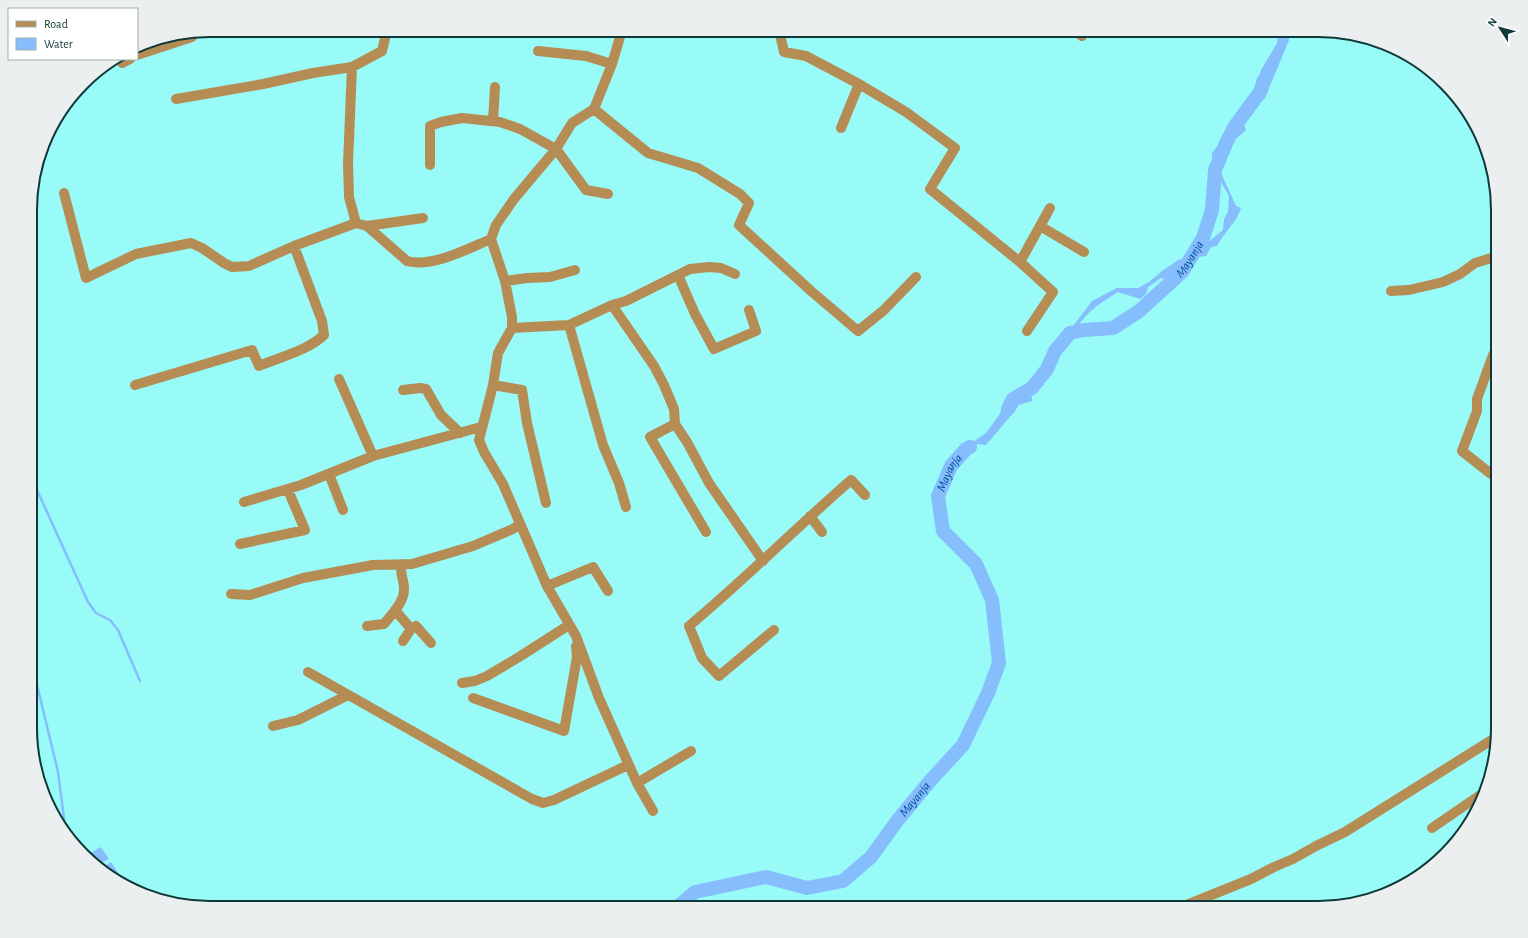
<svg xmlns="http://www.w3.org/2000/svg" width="1528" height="938" font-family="'Alegreya Sans',sans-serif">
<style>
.water{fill:#85bdfd}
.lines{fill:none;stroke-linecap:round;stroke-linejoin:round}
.stream{stroke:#85bdfd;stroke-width:2.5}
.river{stroke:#85bdfd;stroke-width:14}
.minor{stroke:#b68c55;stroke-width:10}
.labels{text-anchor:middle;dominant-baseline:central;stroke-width:3.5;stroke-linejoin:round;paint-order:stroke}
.water-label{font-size:13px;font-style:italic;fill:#005298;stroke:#fff}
.rim{fill:none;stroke:#0e3938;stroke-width:2}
</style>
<rect width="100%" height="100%" fill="#98fbf7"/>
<path class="water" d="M 1278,30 L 1290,30 L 1289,40 L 1265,98 L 1242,120 L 1246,130 L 1238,137 L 1234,138 L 1218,156 L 1220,171 L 1236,206 L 1241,208 C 1237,222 1224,232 1217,246 L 1211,247 L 1206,256 L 1198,257 L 1169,280 L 1161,278 L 1148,287 L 1146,294 L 1140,299 L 1118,292 C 1101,303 1083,313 1075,333 L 1034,385 L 1019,396 L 1020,399 L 1032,397 L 1032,401 L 1019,405 L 1014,412 L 986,445 L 977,444 L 967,456 L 957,460 L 970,444 L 986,433 L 999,415 L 1009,396 L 1020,389 L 1038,373 L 1092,301 L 1117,288 L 1138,288 L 1149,282 L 1162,271 L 1178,260 L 1191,256 L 1223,230 L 1224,219 L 1228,212 L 1229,196 L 1213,168 L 1212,153 L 1225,137 L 1227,126 L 1233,118 L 1250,110 L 1256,102 L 1256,86 L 1261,70 L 1277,43 Z
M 101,847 L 109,859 L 97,865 L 87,855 Z
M 111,862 L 126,885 C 116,881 108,878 102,868 Z"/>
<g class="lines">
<path class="stream" d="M 32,479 L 88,602 L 96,613 L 110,620 L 118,630 L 140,681
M 32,664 L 58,772 L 66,834"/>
<g class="river">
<path id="s1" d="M 1008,409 L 1013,399 L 1032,388 L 1047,369 L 1055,351 L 1070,333 L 1084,330 L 1113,328 L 1138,312 L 1182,272 L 1203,238 L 1212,210 L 1215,170 L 1227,141 L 1235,126 L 1260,92 L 1264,80"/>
<path id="s2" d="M 676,908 L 695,892 L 766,877 L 807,888 L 843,881 L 871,857 L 897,821 L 930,781 L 963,745 L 988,693 L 999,663 L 992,600 L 976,564 L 943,531 L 938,496 L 951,466 L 966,449 L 970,447"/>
</g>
<path class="minor" d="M 622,30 L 612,64 L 594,109 L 572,123 L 556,149 L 514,199 L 496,225 L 491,239 L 505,281 L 512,317 L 512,328 L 498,353 L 493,385 L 479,440 L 484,452 L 503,484 L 547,586 L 576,636 L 599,698 L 637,783 L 653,811
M 779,30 L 784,52 L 806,56 L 859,84 L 906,112 L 955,148 L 930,189 L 1020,262 L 1053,292 L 1027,331
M 1073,30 L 1082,36
M 538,51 L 586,56 L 612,64
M 137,55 L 192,37
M 122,63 L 130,59
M 176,99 L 263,84 L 313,73 L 352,67
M 594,109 L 648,153 L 698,168 L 740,194 L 749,203 L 739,225 L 811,291 L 858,331 L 884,310 L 916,277
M 493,121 L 495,87
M 841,128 L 859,84
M 430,165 L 430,126 L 441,122 L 462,118 L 500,122 L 520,129 L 556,149 L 586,190 L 608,194
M 64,193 L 86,278 L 136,254 L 191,243 L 202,248 L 224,263 L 232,267 L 249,266 L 294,246 L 356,223 L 367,226 L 407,261 C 432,268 467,249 491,239
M 356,223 L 349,197 L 348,164 L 352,67 L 382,51 L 387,30
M 367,226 L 423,218
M 1040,226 L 1084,252
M 1020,262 L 1050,208
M 678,275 L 695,314 L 714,349 L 756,331 L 749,310
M 505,281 L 527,278 L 550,277 L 575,270
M 1391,291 L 1409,290 L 1443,282 L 1460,274 L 1475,263 L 1498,256
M 612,305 L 654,366 L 664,385 L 674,409 L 675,424 L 687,442 L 709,483 L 763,561
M 569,325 L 603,445 L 619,483 L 626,507
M 512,328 L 569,325 L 612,305 L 626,301 L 690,269 L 709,267 L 721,268 L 735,274
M 1498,348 L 1493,355 L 1477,399 L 1477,411 L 1462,451 L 1491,474 L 1498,476
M 339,379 L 373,456
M 135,385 L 252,350 L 259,366 C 280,357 307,351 324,335 L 322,321 L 294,246
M 493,385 L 522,390 L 527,423 L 546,503
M 403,390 L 420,388 L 426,389 L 441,415 L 460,433
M 675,424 L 650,437 L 706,532
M 329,474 L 343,510
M 244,502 L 301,485 L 373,456 L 481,427
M 810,516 L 822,532
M 240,544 L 305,530 L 288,490
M 547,586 L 593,567 L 608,591
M 231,594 L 250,595 L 303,578 L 373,565 L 412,564 L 473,546 L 513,529 L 520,524
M 395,610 L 411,629
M 367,626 L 384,624 C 392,614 405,601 404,588 C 404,580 399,572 402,565
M 774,630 L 719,676 L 702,658 L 689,626 C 745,579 796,528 851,480 L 865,495
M 403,641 L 411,629 L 416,626 L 431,643
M 308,672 L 532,799 L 543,803 L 554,800 L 628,765
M 462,683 L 475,681 L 487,676 L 519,657 L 569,625
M 473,698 L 564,731 L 577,657 L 576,646
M 273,726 L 298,720 L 348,695
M 637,783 L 691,751
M 1432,828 L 1486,791
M 1179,908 L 1251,879 L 1274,867 L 1293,859 L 1316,846 L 1345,832 L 1498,736"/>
</g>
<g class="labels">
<g class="water-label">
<text stroke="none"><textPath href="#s1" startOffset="248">Mayanja</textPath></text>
<text stroke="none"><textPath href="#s2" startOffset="659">Mayanja</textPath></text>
<text stroke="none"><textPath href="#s2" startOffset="286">Mayanja</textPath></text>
</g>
</g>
<path d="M0 0H1528V938H0ZM210 37H1318A173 173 0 0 1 1491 210V728A173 173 0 0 1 1318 901H210A173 173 0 0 1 37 728V210A173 173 0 0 1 210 37Z" fill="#ecefef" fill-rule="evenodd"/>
<path class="rim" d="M210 37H1318A173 173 0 0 1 1491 210V728A173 173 0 0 1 1318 901H210A173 173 0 0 1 37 728V210A173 173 0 0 1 210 37Z"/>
<rect x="8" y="8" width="130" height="52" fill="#ffffff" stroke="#9fb0af"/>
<rect x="16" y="21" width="20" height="6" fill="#b68c55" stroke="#9fb0af"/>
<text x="44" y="28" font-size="12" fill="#0e3938">Road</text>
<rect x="16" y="38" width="20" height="12" fill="#85bdfd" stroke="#9fb0af"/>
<text x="44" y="48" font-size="12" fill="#0e3938">Water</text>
<g transform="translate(1500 28) rotate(306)" stroke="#ffffff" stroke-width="3" paint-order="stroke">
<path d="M0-3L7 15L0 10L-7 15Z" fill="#0e3938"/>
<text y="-6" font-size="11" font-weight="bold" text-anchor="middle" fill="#0e3938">N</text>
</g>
</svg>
